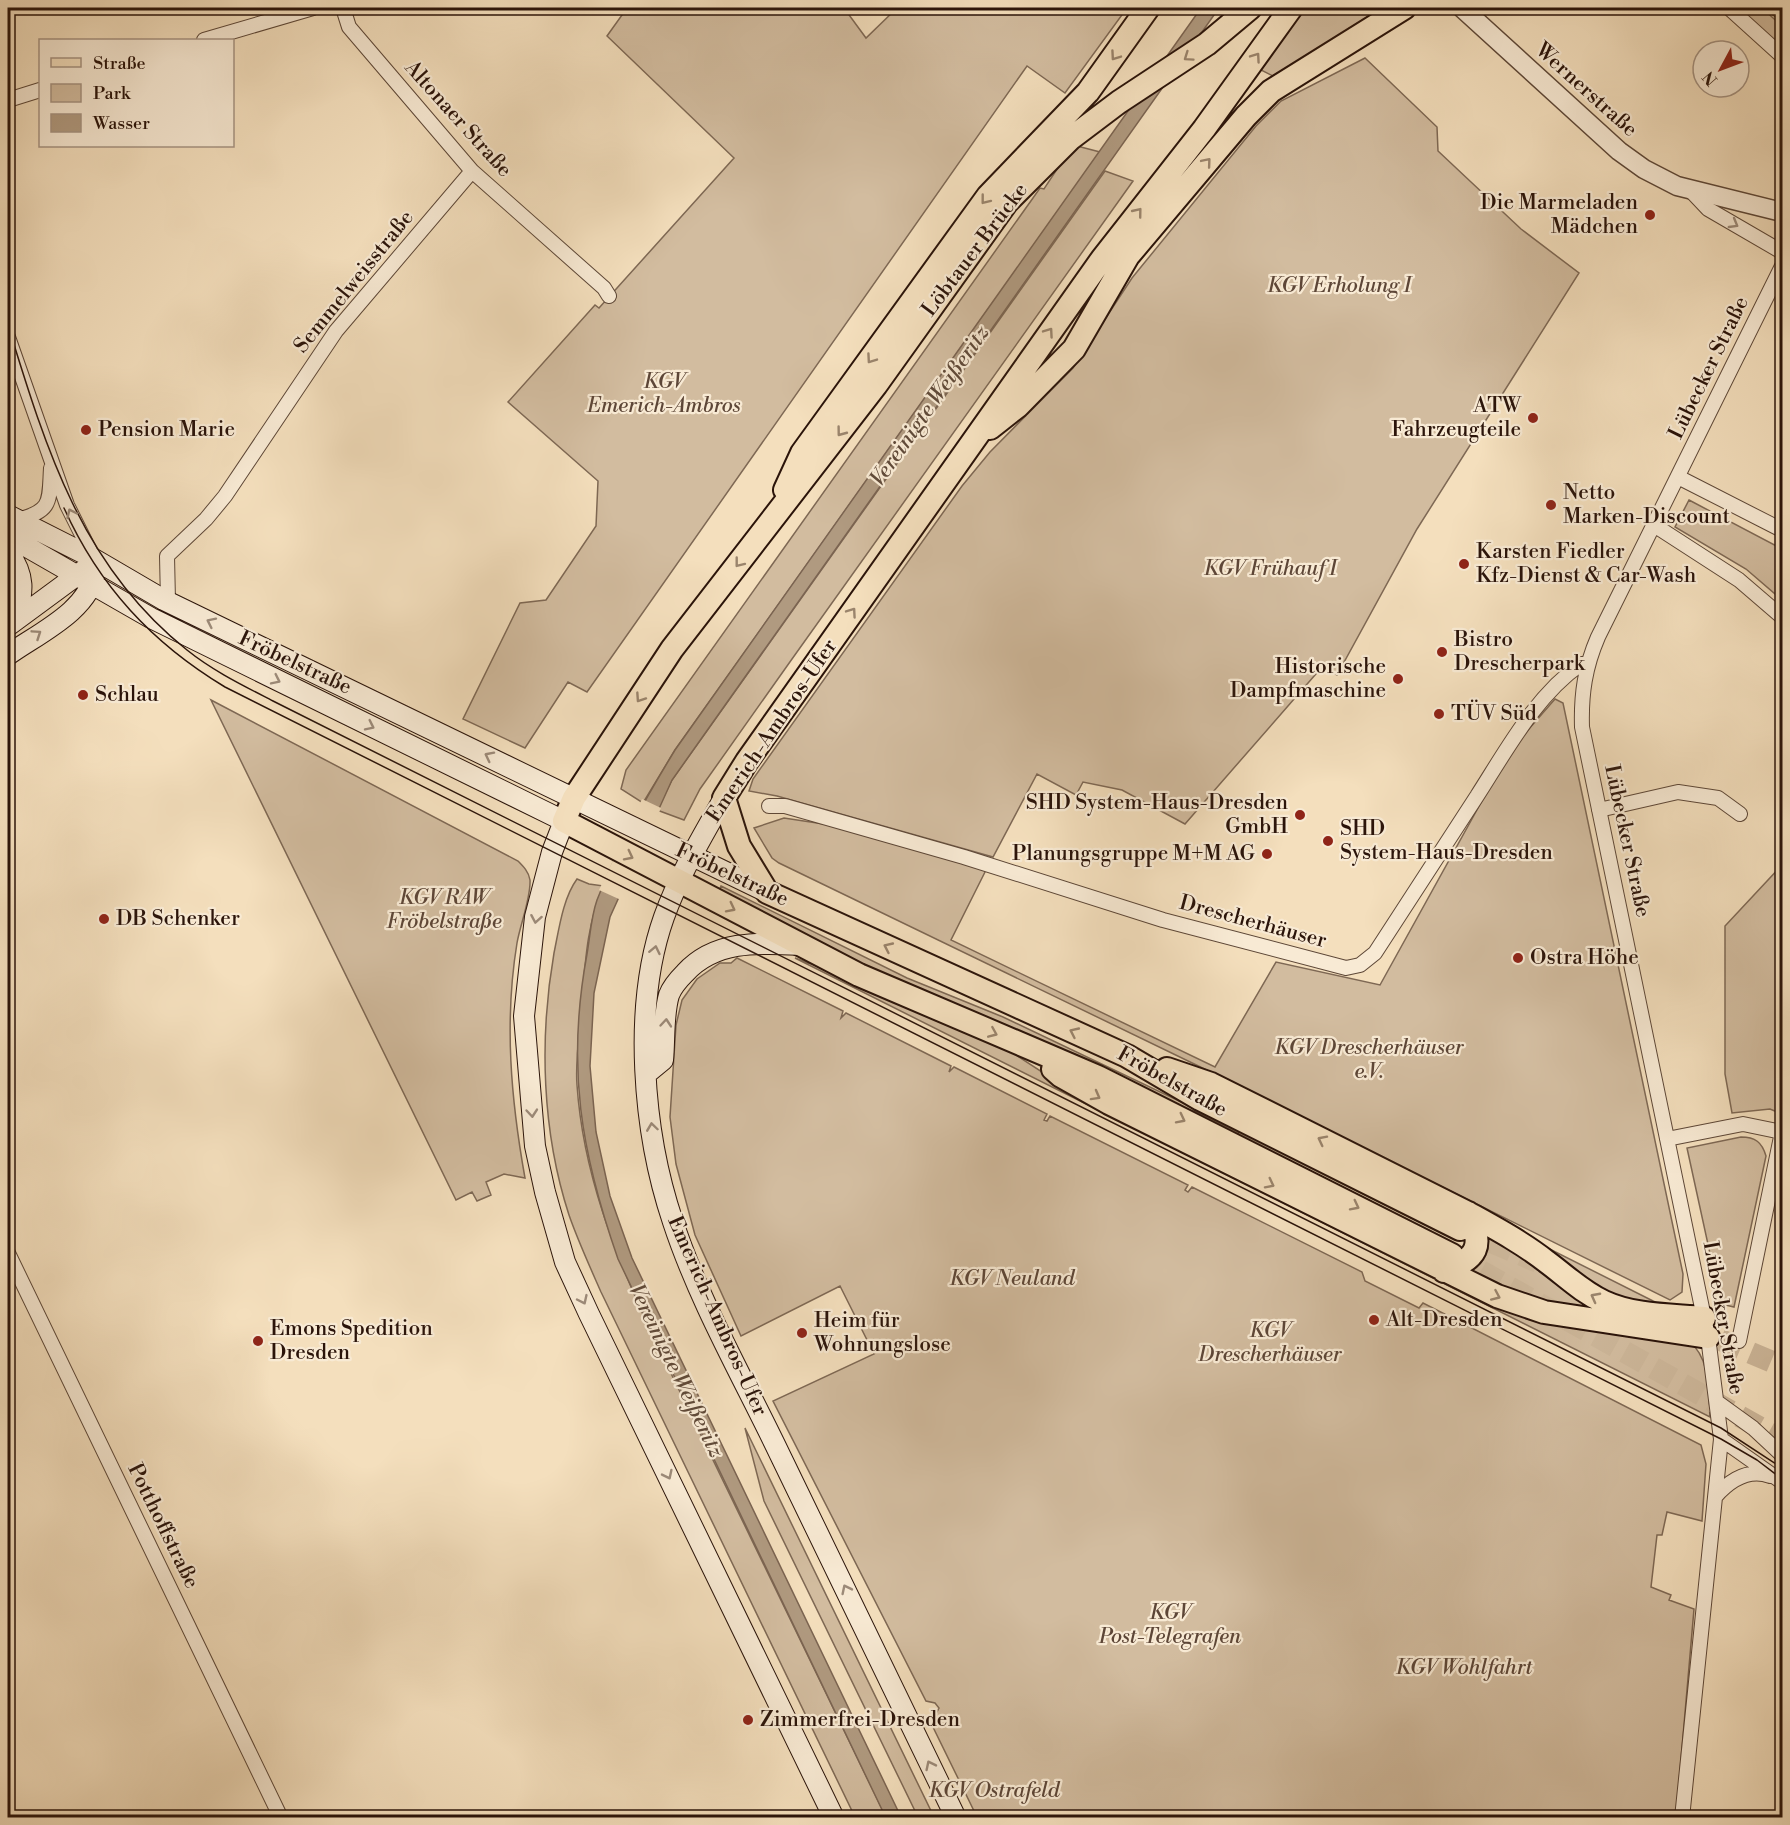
<svg xmlns="http://www.w3.org/2000/svg" width="1790" height="1825" font-family="'Libre Bodoni',serif">
<style>
.green{fill:#d2bc9f;stroke:#7e6854;stroke-width:1.5}
.water{fill:#b09a80;stroke:#7b6451;stroke-width:1.5}
.pier{fill:#f4dfbd}
.lines{fill:none;stroke-linecap:round;stroke-linejoin:round}
.primary-tunnel{stroke:#ccb699;stroke-width:22;stroke-dasharray:22 11;stroke-linecap:butt}
.minor-casing{stroke:#5d4737;stroke-width:16}
.tertiary-casing{stroke:#5d4737;stroke-width:21}
.secondary-casing{stroke:#2b140a;stroke-width:22}
.primary-casing{stroke:#2b140a;stroke-width:26}
.minor{stroke:#f8ead4;stroke-width:14}
.tertiary{stroke:#f8ead4;stroke-width:18}
.secondary{stroke:#f8ead4;stroke-width:20}
.primary{stroke:#f4dfbd;stroke-width:22}
.tram{stroke:#2b140a;stroke-width:1.5}
.oneway{stroke:#9a846c}
.oneway2{stroke:#9c8a79}
.poi-dot{fill:#8f2418;stroke:#f8ead4;stroke-width:2}
.labels{text-anchor:middle;dominant-baseline:central;stroke-width:4.5;stroke-linejoin:round;paint-order:stroke}
.street-label{font-size:21px;fill:#2b140a;stroke:#f8ead4}
.poi-label{font-size:21px;fill:#2b140a;stroke:#f8ead4;text-anchor:start}
.park-label{font-size:21px;font-style:italic;fill:#5d4637;stroke:#f8ead4}
.water-label{font-size:22px;font-style:italic;fill:#604a39;stroke:#f8ead4}
</style>
<rect width="100%" height="100%" fill="#f4dfbd"/>
<filter id="stains"><feTurbulence type="fractalNoise" baseFrequency=".00333" numOctaves="4"/><feColorMatrix values="0 0 0 0 .2 0 0 0 0 .09 0 0 0 0 .02 0 0 0 .5 -.17"/></filter>
<radialGradient id="worn" r=".72"><stop offset=".6" stop-color="#630" stop-opacity="0"/><stop offset="1" stop-color="#630" stop-opacity=".3"/></radialGradient>
<path class="green" d="M 627,8 L 844,8 L 866,38 L 897,8 L 1127,8 L 1065,93 L 1027,66 L 587,692 L 568,682 L 525,748 L 463,719 L 520,603 L 546,600 L 596,526 L 598,481 L 508,402 L 595,305 L 599,308 L 734,158 L 607,36 Z
M 1303,8 L 1381,8 L 1275,77 L 1259,69 Z
M 1739,8 L 1762,8 L 1782,26 L 1782,47 Z
M 1365,58 L 1437,127 L 1438,151 L 1521,229 L 1579,273 L 1417,529 L 1337,675 L 1322,667 L 1185,824 L 1122,790 L 1083,782 L 1076,795 L 1037,774 L 993,857 L 777,796 L 749,791 L 753,779 L 962,486 L 990,452 L 1073,368 L 1132,278 L 1256,126 L 1281,101 Z
M 1077,146 L 1100,152 L 675,750 L 643,803 L 621,789 L 626,770 L 1033,198 L 1040,188 L 1044,189 L 1065,157 Z
M 1105,171 L 1133,181 L 792,659 L 700,789 L 684,820 L 657,810 L 672,780 Z
M 1689,500 L 1782,549 L 1782,600 L 1746,569 L 1675,527 Z
M 1555,699 L 1563,703 L 1683,1274 L 1682,1292 L 1670,1300 L 1217,1075 L 779,863 L 772,858 L 754,828 L 784,818 L 837,826 L 986,870 L 951,940 L 1215,1067 L 1276,962 L 1380,985 L 1509,752 Z
M 211,700 L 518,861 C 523,866 529,872 530,880 C 531,898 520,925 517,943 C 504,1022 511,1100 525,1178 L 504,1174 L 486,1182 L 491,1195 L 477,1201 L 472,1192 L 456,1200 Z
M 1782,865 L 1782,1114 L 1770,1109 L 1732,1113 L 1725,1074 L 1725,926 Z
M 577,879 L 589,884 L 604,886 C 587,921 585,964 582,1003 C 580,1030 575,1059 577,1085 C 583,1173 614,1251 650,1330 L 886,1817 L 855,1817 L 601,1292 C 590,1267 578,1241 569,1215 C 542,1132 539,1039 554,953 C 559,929 563,898 577,879 Z
M 721,886 L 907,978 L 1003,1017 L 1240,1130 L 1236,1137 L 926,997 L 718,894 Z
M 737,958 L 843,1011 L 841,1018 L 846,1013 L 951,1066 L 949,1072 L 954,1067 L 1047,1114 L 1044,1120 L 1047,1121 L 1050,1116 L 1188,1185 L 1185,1190 L 1188,1192 L 1192,1187 L 1362,1272 L 1365,1281 L 1419,1308 L 1423,1303 L 1701,1445 L 1706,1464 L 1702,1521 L 1667,1512 L 1662,1535 L 1657,1535 L 1651,1587 L 1671,1595 L 1669,1600 L 1694,1609 L 1676,1817 L 977,1817 L 931,1723 L 939,1708 L 935,1703 L 926,1701 L 773,1401 L 874,1354 L 840,1286 L 741,1336 L 695,1235 L 676,1164 L 670,1117 L 676,1025 L 682,1000 L 697,979 L 720,963 L 731,963 Z
M 795,958 L 837,973 L 1002,1046 L 1059,1083 L 1478,1293 L 1689,1341 C 1711,1359 1708,1391 1710,1417 Z
M 1741,1137 C 1755,1137 1762,1142 1766,1156 L 1734,1307 L 1721,1304 L 1687,1148 Z
M 1480,1214 L 1667,1308 L 1625,1304 Z
M 1486,1233 L 1616,1312 L 1559,1310 L 1462,1273 Z
M 745,1428 L 934,1817 L 918,1817 L 764,1501 Z"/>
<path class="water" d="M 1201,8 L 1219,8 L 672,780 L 610,917 L 594,993 L 590,1066 L 596,1132 L 610,1196 L 632,1258 L 901,1817 L 886,1818 L 618,1259 C 581,1153 566,1067 587,954 C 590,937 591,917 597,900 C 617,848 646,798 675,750 Z"/>
<path class="pier" d="M 642,799 L 661,808 L 621,900 L 599,890 Z"/>
<g class="lines">
<path class="primary-tunnel" d="M 1461,1229 L 1538,1262
M 1452,1255 L 1782,1440
M 1690,1327 L 1782,1366"/>
<g class="minor-casing">
<path id="minor" d="M 343,8 L 349,27 L 472,171 L 604,288 L 609,296
M 1729,8 L 1782,56
M 1776,8 L 1782,13
M 204,40 L 313,8
M 8,100 L 40,90
M 1690,190 L 1708,209 L 1782,252
M 8,337 L 67,505 L 94,559
M 1678,477 L 1782,530
M 17,520 C 53,511 49,501 51,468
M 1654,525 L 1739,580 L 1782,617
M 168,601 L 167,556 L 206,519 L 225,496 L 336,331 L 472,171
M 769,806 L 785,806 L 964,857 L 1163,920 L 1346,968 L 1360,965 L 1375,953 C 1409,900 1443,848 1477,796 C 1506,751 1536,695 1581,664 L 1588,664
M 1599,810 L 1678,792 L 1718,798 L 1740,814
M 1667,1139 L 1743,1124 L 1782,1132
M 8,1253 L 281,1818
M 1739,1341 L 1782,1132
M 1717,1402 L 1753,1428 L 1782,1455
M 1721,1439 L 1782,1482
M 1715,1497 C 1730,1480 1748,1468 1770,1476
M 1682,1818 L 1721,1439 L 1708,1337 L 1582,727 C 1581,694 1585,667 1598,637 L 1782,266"/>
</g>
<g class="tertiary-casing">
<path id="tertiary" d="M 1462,8 L 1619,151 L 1644,169 L 1677,186 L 1782,212"/>
</g>
<g class="secondary-casing">
<path id="secondary" d="M 8,515 L 87,555 L 164,600 L 767,892
M 8,536 L 151,618 L 564,821 L 552,852 L 535,917 L 524,1016 L 535,1146 L 545,1192 L 565,1262 L 589,1314 L 834,1818
M 8,551 C 26,577 23,590 16,620
M 8,626 L 84,570
M 8,655 C 37,634 89,611 95,572
M 724,798 C 702,837 679,875 664,917 C 632,1007 643,1133 673,1222 C 700,1304 745,1381 782,1459 C 840,1578 898,1698 956,1818
M 646,1074 L 663,1060 C 665,1040 663,1015 669,995 C 672,987 679,979 685,973 C 716,939 761,943 803,945"/>
</g>
<g class="primary-casing">
<path id="primary" d="M 1250,8 L 1207,44 L 1119,102 L 1070,139 L 1007,202 L 876,385 L 672,649 L 574,798 L 564,821 L 859,975 L 1098,1077 L 1452,1255
M 1291,8 L 1204,129 L 1102,259 L 747,761 L 724,798 L 739,846 L 767,892 L 1127,1056 L 1200,1099 L 1460,1229
M 990,428 L 1018,406 L 1074,349 L 1128,256 L 1246,116 L 1271,91 L 1404,8
M 785,490 L 802,453 L 988,196 L 1088,92 L 1148,8
M 1053,1069 L 1061,1076 L 1109,1103 L 1497,1296 L 1544,1312 L 1708,1337
M 1167,1069 L 1211,1084 L 1468,1213 C 1495,1228 1523,1243 1547,1262 C 1566,1276 1582,1292 1604,1302 C 1634,1316 1671,1315 1704,1318
M 1444,1271 C 1477,1259 1485,1246 1468,1213"/>
</g>
<use href="#minor" class="minor"/>
<use href="#tertiary" class="tertiary"/>
<use href="#secondary" class="secondary"/>
<use href="#primary" class="primary"/>
<path class="tram" d="M 8,325 C 46,449 82,567 187,650 C 213,671 244,686 273,701 L 1721,1428 L 1782,1468
M 64,508 C 99,586 152,643 225,687 L 1721,1439 L 1757,1460 L 1782,1479"/>
</g>
<defs><path id="oneway-chevron" d="M-2-3.5L2.5 0L-2 3.5" fill="none" stroke-width="1.6" stroke-linecap="round" stroke-linejoin="round" transform="scale(1.5)"/></defs>
<g class="oneway">
<use href="#oneway-chevron" transform="translate(1115 56) rotate(125)"/>
<use href="#oneway-chevron" transform="translate(1188 57) rotate(145)"/>
<use href="#oneway-chevron" transform="translate(1256 57) rotate(-55)"/>
<use href="#oneway-chevron" transform="translate(1207 162) rotate(-50)"/>
<use href="#oneway-chevron" transform="translate(985 200) rotate(128)"/>
<use href="#oneway-chevron" transform="translate(1138 212) rotate(-51)"/>
<use href="#oneway-chevron" transform="translate(1049 332) rotate(-55)"/>
<use href="#oneway-chevron" transform="translate(871 359) rotate(125)"/>
<use href="#oneway-chevron" transform="translate(841 432) rotate(127)"/>
<use href="#oneway-chevron" transform="translate(739 563) rotate(128)"/>
<use href="#oneway-chevron" transform="translate(852 612) rotate(-55)"/>
<use href="#oneway-chevron" transform="translate(640 698) rotate(124)"/>
<use href="#oneway-chevron" transform="translate(629 856) rotate(27)"/>
<use href="#oneway-chevron" transform="translate(731 908) rotate(27)"/>
<use href="#oneway-chevron" transform="translate(888 947) rotate(-155)"/>
<use href="#oneway-chevron" transform="translate(1074 1032) rotate(-155)"/>
<use href="#oneway-chevron" transform="translate(993 1033) rotate(23)"/>
<use href="#oneway-chevron" transform="translate(1096 1096) rotate(29)"/>
<use href="#oneway-chevron" transform="translate(1181 1119) rotate(27)"/>
<use href="#oneway-chevron" transform="translate(1322 1140) rotate(-153)"/>
<use href="#oneway-chevron" transform="translate(1270 1184) rotate(27)"/>
<use href="#oneway-chevron" transform="translate(1355 1206) rotate(27)"/>
<use href="#oneway-chevron" transform="translate(1496 1296) rotate(24)"/>
<use href="#oneway-chevron" transform="translate(1595 1297) rotate(-152)"/>
</g>
<g class="oneway2">
<use href="#oneway-chevron" transform="translate(1734 224) rotate(30)"/>
<use href="#oneway-chevron" transform="translate(71 513) rotate(-115)"/>
<use href="#oneway-chevron" transform="translate(211 622) rotate(-154)"/>
<use href="#oneway-chevron" transform="translate(37 634) rotate(-34)"/>
<use href="#oneway-chevron" transform="translate(276 680) rotate(26)"/>
<use href="#oneway-chevron" transform="translate(370 726) rotate(26)"/>
<use href="#oneway-chevron" transform="translate(489 756) rotate(-153)"/>
<use href="#oneway-chevron" transform="translate(536 919) rotate(100)"/>
<use href="#oneway-chevron" transform="translate(655 950) rotate(-78)"/>
<use href="#oneway-chevron" transform="translate(666 1023) rotate(-85)"/>
<use href="#oneway-chevron" transform="translate(532 1113) rotate(85)"/>
<use href="#oneway-chevron" transform="translate(652 1127) rotate(-98)"/>
<use href="#oneway-chevron" transform="translate(583 1300) rotate(65)"/>
<use href="#oneway-chevron" transform="translate(668 1475) rotate(64)"/>
<use href="#oneway-chevron" transform="translate(846 1589) rotate(-116)"/>
<use href="#oneway-chevron" transform="translate(930 1765) rotate(-116)"/>
</g>
<g class="poi-dot">
<circle cx="1650" cy="215" r="6"/>
<circle cx="1533" cy="418" r="6"/>
<circle cx="86" cy="430" r="6"/>
<circle cx="1551" cy="505" r="6"/>
<circle cx="1464" cy="564" r="6"/>
<circle cx="1442" cy="652" r="6"/>
<circle cx="1398" cy="679" r="6"/>
<circle cx="83" cy="695" r="6"/>
<circle cx="1439" cy="714" r="6"/>
<circle cx="1300" cy="815" r="6"/>
<circle cx="1328" cy="841" r="6"/>
<circle cx="1267" cy="854" r="6"/>
<circle cx="104" cy="919" r="6"/>
<circle cx="1518" cy="958" r="6"/>
<circle cx="1374" cy="1320" r="6"/>
<circle cx="802" cy="1333" r="6"/>
<circle cx="258" cy="1341" r="6"/>
<circle cx="748" cy="1720" r="6"/>
</g>
<g class="labels">
<g class="street-label">
<text transform="translate(1586 90) rotate(42)">Wernerstraße</text>
<text transform="translate(458 119) rotate(48)">Altonaer Straße</text>
<text transform="translate(975 250) rotate(-53)">Löbtauer Brücke</text>
<text transform="translate(354 282) rotate(-51)">Semmelweisstraße</text>
<text transform="translate(1709 368) rotate(-64)">Lübecker Straße</text>
<text transform="translate(295 663) rotate(25)">Fröbelstraße</text>
<text transform="translate(772 731) rotate(-56)">Emerich-Ambros-Ufer</text>
<text transform="translate(1627 841) rotate(78)">Lübecker Straße</text>
<text transform="translate(732 875) rotate(25)">Fröbelstraße</text>
<text transform="translate(1253 922) rotate(15)">Drescherhäuser</text>
<text transform="translate(1172 1082) rotate(29)">Fröbelstraße</text>
<text transform="translate(717 1316) rotate(66)">Emerich-Ambros-Ufer</text>
<text transform="translate(1723 1318) rotate(80)">Lübecker Straße</text>
<text transform="translate(163 1526) rotate(64)">Potthoffstraße</text>
</g>
<g class="poi-label">
<text x="1638" y="203" text-anchor="end">Die Marmeladen<tspan x="1638" dy="24">Mädchen</tspan></text>
<text x="1521" y="406" text-anchor="end">ATW<tspan x="1521" dy="24">Fahrzeugteile</tspan></text>
<text x="98" y="430">Pension Marie</text>
<text x="1563" y="493">Netto<tspan x="1563" dy="24">Marken-Discount</tspan></text>
<text x="1476" y="552">Karsten Fiedler<tspan x="1476" dy="24">Kfz-Dienst &amp; Car-Wash</tspan></text>
<text x="1454" y="640">Bistro<tspan x="1454" dy="24">Drescherpark</tspan></text>
<text x="1386" y="667" text-anchor="end">Historische<tspan x="1386" dy="24">Dampfmaschine</tspan></text>
<text x="95" y="695">Schlau</text>
<text x="1451" y="714">TÜV Süd</text>
<text x="1288" y="803" text-anchor="end">SHD System-Haus-Dresden<tspan x="1288" dy="24">GmbH</tspan></text>
<text x="1340" y="829">SHD<tspan x="1340" dy="24">System-Haus-Dresden</tspan></text>
<text x="1255" y="854" text-anchor="end">Planungsgruppe M+M AG</text>
<text x="116" y="919">DB Schenker</text>
<text x="1530" y="958">Ostra Höhe</text>
<text x="1386" y="1320">Alt-Dresden</text>
<text x="814" y="1321">Heim für<tspan x="814" dy="24">Wohnungslose</tspan></text>
<text x="270" y="1329">Emons Spedition<tspan x="270" dy="24">Dresden</tspan></text>
<text x="760" y="1720">Zimmerfrei-Dresden</text>
</g>
<g class="park-label">
<text x="1339" y="286">KGV Erholung I</text>
<text x="664" y="382">KGV<tspan x="664" dy="24">Emerich-Ambros</tspan></text>
<text x="1270" y="569">KGV Frühauf I</text>
<text x="444" y="898">KGV RAW<tspan x="444" dy="24">Fröbelstraße</tspan></text>
<text x="1369" y="1048">KGV Drescherhäuser<tspan x="1369" dy="24">e.V.</tspan></text>
<text x="1012" y="1279">KGV Neuland</text>
<text x="1270" y="1331">KGV<tspan x="1270" dy="24">Drescherhäuser</tspan></text>
<text x="1170" y="1613">KGV<tspan x="1170" dy="24">Post-Telegrafen</tspan></text>
<text x="1464" y="1668">KGV Wohlfahrt</text>
<text x="994" y="1791">KGV Ostrafeld</text>
</g>
<g class="water-label">
<text transform="translate(930 406) rotate(-55)">Vereinigte Weißeritz</text>
<text transform="translate(676 1371) rotate(64)">Vereinigte Weißeritz</text>
</g>
</g>
<rect width="1790" height="1825" fill="none" stroke="#f4dfbd" stroke-width="30"/>
<rect x="9" y="9" width="1772" height="1807" fill="none" stroke="#2b140a" stroke-width="3"/>
<rect x="15" y="15" width="1760" height="1795" fill="none" stroke="#2b140a" stroke-width="1.5"/>
<rect x="39" y="39" width="195" height="108" fill="#f8ead4" stroke="#a69483" stroke-width="1.5"/>
<rect x="51" y="58" width="30" height="9" fill="#f4dfbd" stroke="#a69483" stroke-width="1.5"/>
<text x="93" y="69" font-size="18" fill="#2b140a">Straße</text>
<rect x="51" y="84" width="30" height="18" fill="#d2bc9f" stroke="#a69483" stroke-width="1.5"/>
<text x="93" y="99" font-size="18" fill="#2b140a">Park</text>
<rect x="51" y="114" width="30" height="18" fill="#b09a80" stroke="#a69483" stroke-width="1.5"/>
<text x="93" y="129" font-size="18" fill="#2b140a">Wasser</text>
<g transform="translate(1721 69) rotate(229)"><circle r="28" fill="#f8ead4" stroke="#a69483" stroke-width="1.5"/>
<path d="M0-4.5L10 22L0 15L-10 22Z" fill="#8f2418"/>
<text y="-9" font-size="16" font-weight="bold" text-anchor="middle" fill="#2b140a">N</text>
</g>
<rect width="100%" height="100%" filter="url(#stains)"/>
<rect width="100%" height="100%" fill="url(#worn)"/>
</svg>
